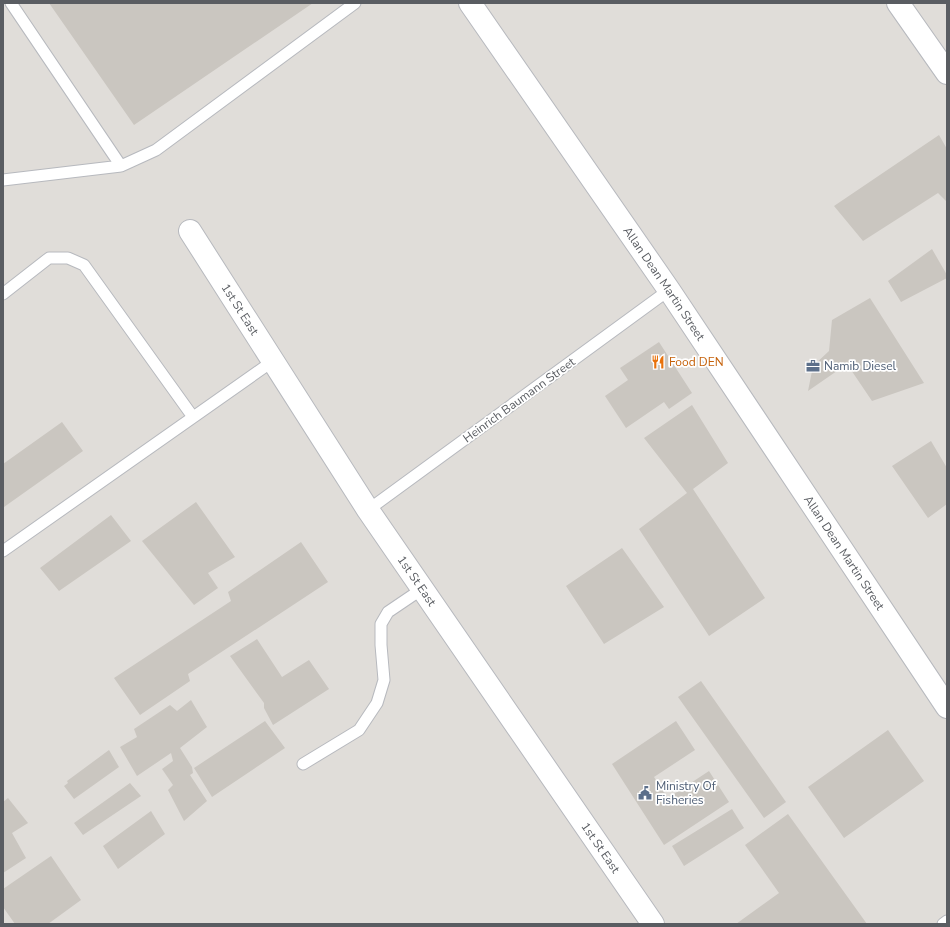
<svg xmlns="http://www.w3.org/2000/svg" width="950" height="927" font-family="'Nunito Sans',sans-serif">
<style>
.industrial{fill:#e0ddd9}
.building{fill:#cac6c0}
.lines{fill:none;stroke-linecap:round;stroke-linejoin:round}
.service-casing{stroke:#b7b9be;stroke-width:13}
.minor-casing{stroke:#b7b9be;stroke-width:24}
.service{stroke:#fff;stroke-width:11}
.minor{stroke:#fff;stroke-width:22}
.labels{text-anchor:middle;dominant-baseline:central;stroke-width:3.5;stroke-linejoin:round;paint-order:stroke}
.street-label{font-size:12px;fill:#5a5d62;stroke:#fff}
.food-label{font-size:12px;fill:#c56008;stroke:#fff;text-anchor:start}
.service-label{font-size:12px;fill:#4e5e75;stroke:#fff;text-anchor:start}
</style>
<rect width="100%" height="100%" fill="#eceae1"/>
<path class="industrial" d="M 3,3 L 947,3 L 947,924 L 3,924 Z"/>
<path class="building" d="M 49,3 L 313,3 L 134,125 Z
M 939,135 L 947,149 L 947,202 L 938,193 L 863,241 L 834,206 Z
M 932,249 L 947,275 L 947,278 L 901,302 L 888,281 Z
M 870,298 L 924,383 L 872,401 L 847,364 L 808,391 L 813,366 L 829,351 L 832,320 Z
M 659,342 L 692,393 L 669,409 L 664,402 L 626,428 L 605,396 L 628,380 L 620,368 Z
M 692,405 L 728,463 L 693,489 L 765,598 L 709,636 L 639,529 L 687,493 L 644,438 Z
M 62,422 L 83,451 L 4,507 L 3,505 L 3,464 Z
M 931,441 L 947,468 L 947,504 L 928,518 L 892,466 Z
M 196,502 L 235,557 L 208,573 L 218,588 L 194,605 L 142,541 Z
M 111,515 L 131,541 L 59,591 L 40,568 Z
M 301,542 L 328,582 L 188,674 L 190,681 L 140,715 L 114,678 L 231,601 L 228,592 Z
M 622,548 L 664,607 L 604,644 L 566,586 Z
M 257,639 L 282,677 L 309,660 L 329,689 L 273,725 L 264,708 L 264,703 L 230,656 Z
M 701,681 L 786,802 L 764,818 L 678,697 Z
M 191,700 L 207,727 L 180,748 L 192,767 L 193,773 L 190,775 L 207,801 L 184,821 L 168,790 L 173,785 L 162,769 L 173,761 L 171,753 L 137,776 L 120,747 L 137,737 L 134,729 L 170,705 L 177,711 Z
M 265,721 L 285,748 L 212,797 L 194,768 Z
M 676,721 L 695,750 L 654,777 L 668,798 L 709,771 L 729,802 L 664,845 L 612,764 Z
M 888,730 L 924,781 L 844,838 L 808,787 Z
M 109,750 L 119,767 L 74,799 L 64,786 L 68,783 L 67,781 Z
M 130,783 L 141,796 L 83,835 L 74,823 Z
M 8,798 L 28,823 L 12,833 L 26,858 L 3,873 L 3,802 Z
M 732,809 L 744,828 L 684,866 L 672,846 Z
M 151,811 L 165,834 L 118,869 L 103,846 Z
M 788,814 L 867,924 L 736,924 L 779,893 L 745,845 Z
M 51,856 L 81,900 L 48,924 L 15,924 L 3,907 L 3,889 Z"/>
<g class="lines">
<g class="service-casing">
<path id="service" d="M 11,3 L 121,166
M 3,180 L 121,166 L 156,150 L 355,3
M 3,294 L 49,258 L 68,258 L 84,265 L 193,417
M 368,510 L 669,290
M 3,551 L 273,361
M 303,764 L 359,730 L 377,703 L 384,680 L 381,645 L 381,624 L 388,612 L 422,589
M 943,924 L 947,921"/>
</g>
<g class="minor-casing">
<g id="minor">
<path id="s1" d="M 470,3 L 669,290 L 947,707"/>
<path d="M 898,3 L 947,73"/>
<path id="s2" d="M 190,231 L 368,510 L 653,924"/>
</g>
</g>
<use href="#service" class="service"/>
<use href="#minor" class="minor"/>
</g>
<defs>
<g id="restaurant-bare" transform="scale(1.08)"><path d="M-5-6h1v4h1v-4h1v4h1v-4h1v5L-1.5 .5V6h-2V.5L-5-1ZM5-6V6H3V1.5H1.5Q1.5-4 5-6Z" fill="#e8710a" stroke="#fff" stroke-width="2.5" paint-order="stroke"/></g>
<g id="office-bare" transform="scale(1.08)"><path d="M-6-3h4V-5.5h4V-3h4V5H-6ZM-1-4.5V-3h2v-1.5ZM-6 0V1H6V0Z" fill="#5c6f8a" stroke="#fff" stroke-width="2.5" paint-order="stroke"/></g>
<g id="civic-bare" transform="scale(1.08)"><path d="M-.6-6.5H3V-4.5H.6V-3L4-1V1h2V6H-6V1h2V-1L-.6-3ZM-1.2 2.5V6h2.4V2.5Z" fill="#5c6f8a" stroke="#fff" stroke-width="2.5" paint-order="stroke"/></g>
</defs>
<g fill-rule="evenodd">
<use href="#restaurant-bare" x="658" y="362"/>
<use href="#office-bare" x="813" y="366"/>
<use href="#civic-bare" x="645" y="793"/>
</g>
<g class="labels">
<g class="street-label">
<text stroke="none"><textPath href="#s1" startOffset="341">Allan Dean Martin Street</textPath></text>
<text stroke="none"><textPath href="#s2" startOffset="93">1st St East</textPath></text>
<text transform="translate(519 400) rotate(-36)">Heinrich Baumann Street</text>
<text stroke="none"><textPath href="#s1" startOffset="665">Allan Dean Martin Street</textPath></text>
<text stroke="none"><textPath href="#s2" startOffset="417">1st St East</textPath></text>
<text stroke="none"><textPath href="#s2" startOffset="741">1st St East</textPath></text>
</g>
<g class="food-label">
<text x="669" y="362">Food DEN</text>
</g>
<g class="service-label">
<text x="824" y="366">Namib Diesel</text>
<text x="656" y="786">Ministry Of<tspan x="656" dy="14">Fisheries</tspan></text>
</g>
</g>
<rect width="950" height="927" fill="none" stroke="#5a5d62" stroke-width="8"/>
</svg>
